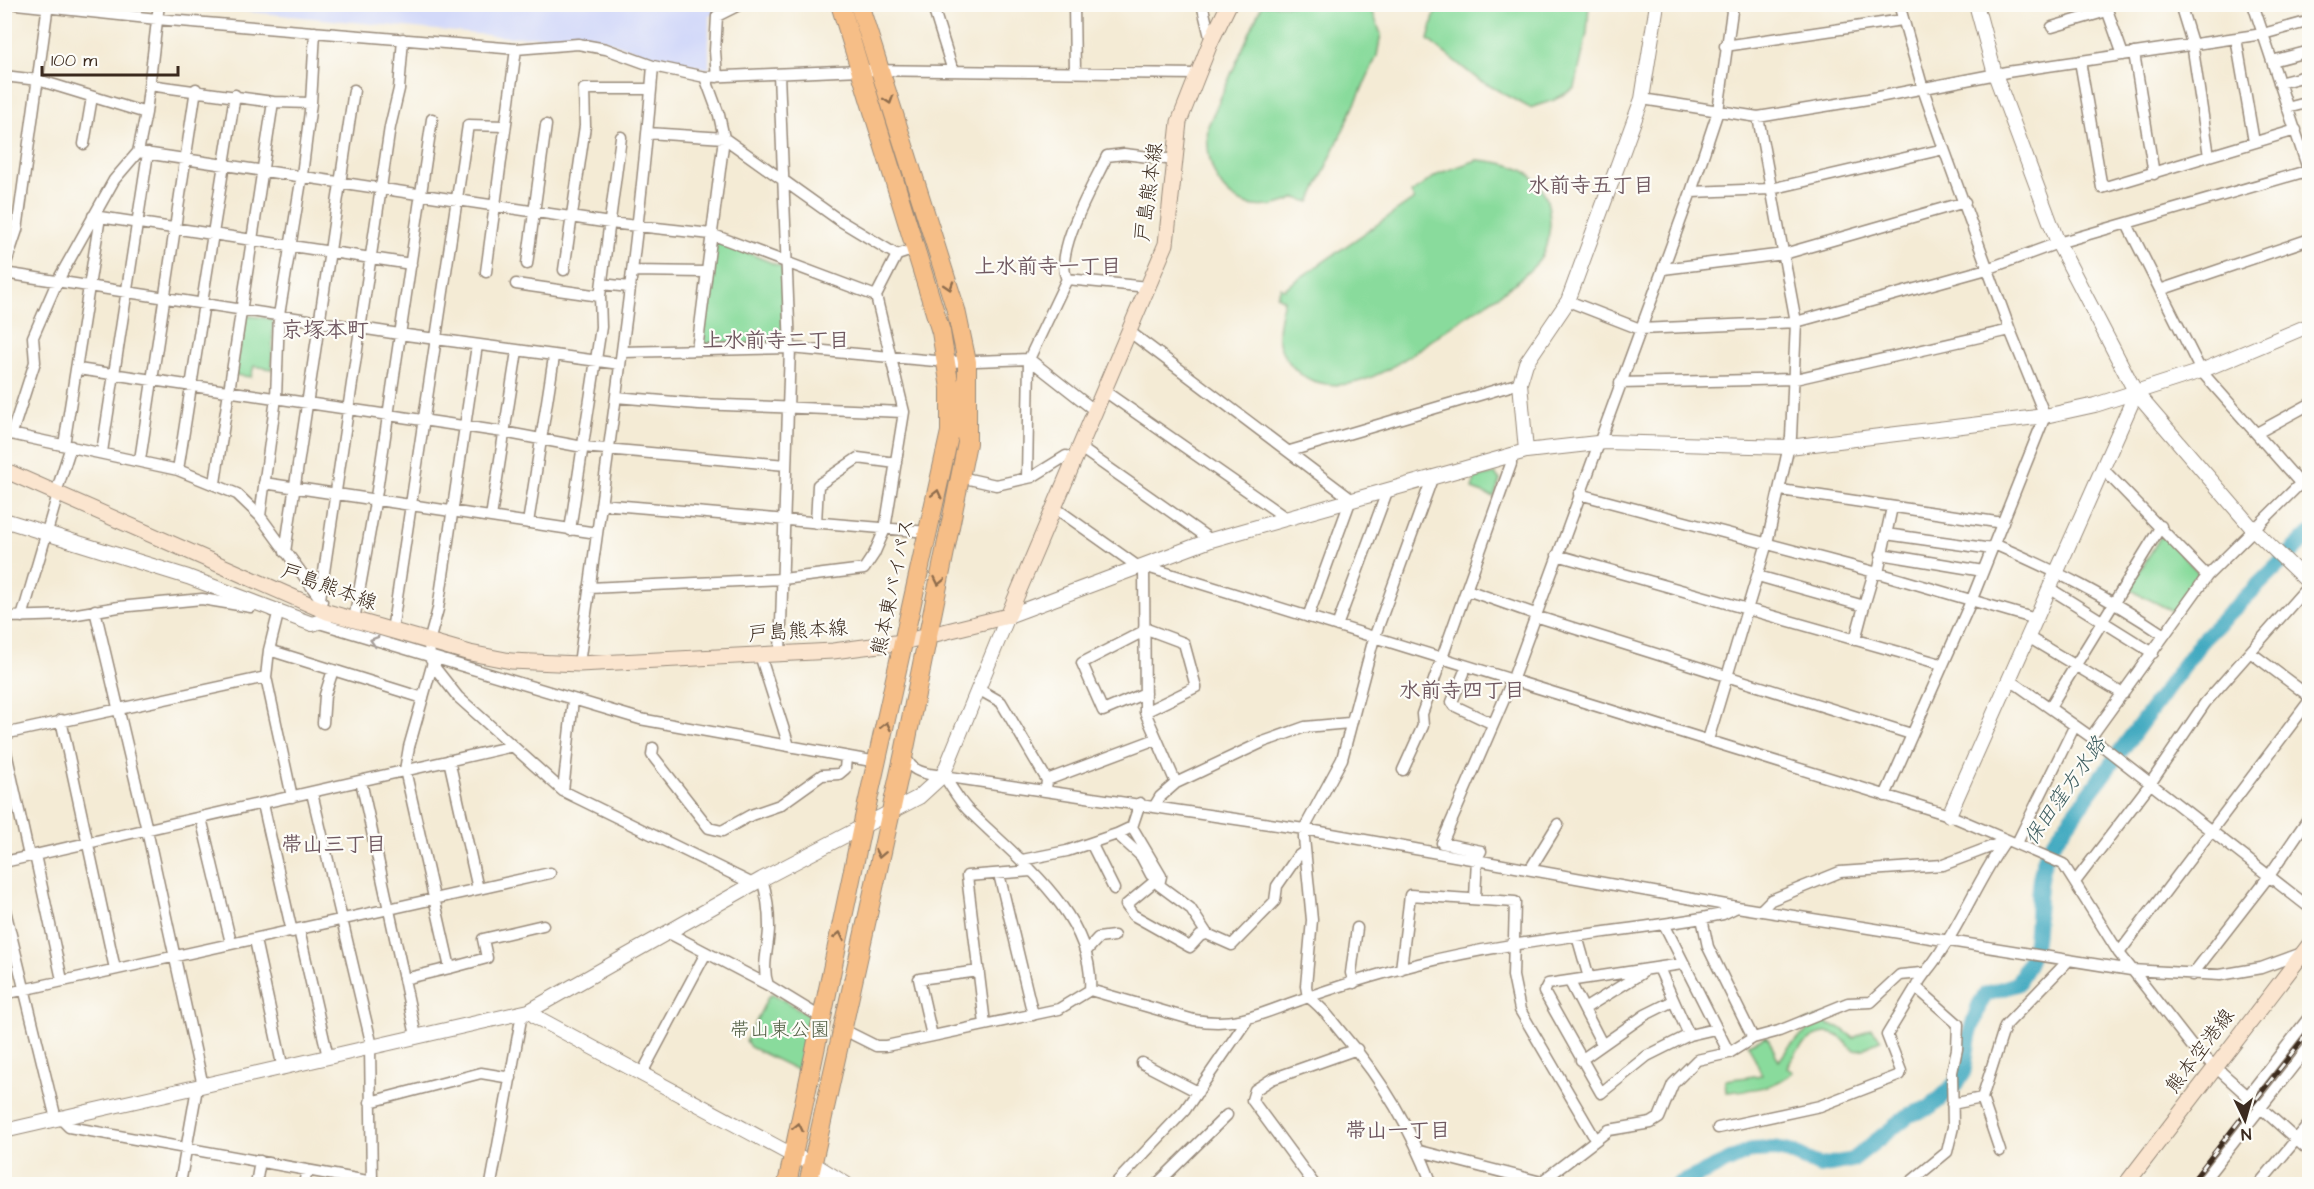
<svg xmlns="http://www.w3.org/2000/svg" width="2314" height="1189" font-family="'Architects Daughter','Klee One',sans-serif">
<style>
.built{fill:#d3d9f9}
.green{fill:#89db9c;stroke:#62825d;stroke-width:1.5}
.lines{fill:none;stroke-linecap:round;stroke-linejoin:round}
.river{stroke:#40a9c0;stroke-width:16}
.minor-casing{stroke:#988a7a;stroke-width:13}
.tertiary-casing{stroke:#988a7a;stroke-width:16}
.secondary-casing{stroke:#988a7a;stroke-width:17}
.trunk-casing{stroke:#988a7a;stroke-width:20}
.minor{stroke:#fff;stroke-width:10}
.tertiary{stroke:#fff;stroke-width:14}
.secondary{stroke:#fbe5cf;stroke-width:15}
.trunk{stroke:#f6be87;stroke-width:18}
.rail-casing{stroke:#3b2a1e;stroke-width:5}
.rail{stroke:#fdfcf7;stroke-width:3;stroke-dasharray:9;stroke-linecap:butt}
.oneway{stroke:#8f6d4d}
.oneway2{stroke:#a79f9a}
.labels{text-anchor:middle;dominant-baseline:central;stroke-width:4.5;stroke-linejoin:round;paint-order:stroke}
.street-label{font-size:20px;fill:#3b2a1e;stroke:#fdfcf7}
.park-label{font-size:20px;fill:#525f44;stroke:#fdfcf7}
.neighbourhood-label{font-size:21px;font-weight:bold;fill:#705961;stroke:#fdfcf7}
.water-label{font-size:21px;font-style:italic;fill:#3d5d5f;stroke:#fdfcf7}
.quarter-label{font-size:22px;font-weight:bold;fill:#705961;stroke:#fdfcf7}
</style>
<rect width="100%" height="100%" fill="#fdfcf7"/>
<filter id="ink" filterUnits="userSpaceOnUse"><feTurbulence type="fractalNoise" baseFrequency=".0167" numOctaves="2"/><feDisplacementMap in="SourceGraphic" scale="12" xChannelSelector="R" yChannelSelector="G"/><feConvolveMatrix kernelMatrix="1 2 1 2 8 2 1 2 1" color-interpolation-filters="sRGB"/></filter>
<filter id="wash" filterUnits="userSpaceOnUse"><feTurbulence type="fractalNoise" baseFrequency=".008" numOctaves="4" result="noise"/><feDisplacementMap in="SourceGraphic" scale="24" xChannelSelector="R" yChannelSelector="G"/><feGaussianBlur stdDeviation="1.35" result="paint"/><feColorMatrix in="noise" values="0 0 0 0 0 0 0 0 0 0 0 0 0 0 0 0 0 1.4 0 .05"/><feComposite in="paint" operator="in"/></filter>
<g filter="url(#wash)">
<rect width="100%" height="100%" fill="#f4ebd5"/>
<path class="built" d="M 167,4 L 729,5 L 709,16 L 709,69 L 655,57 L 589,35 L 508,37 Z"/>
<path class="green" d="M 1262,5 L 1370,5 L 1381,34 L 1377,56 L 1310,202 L 1296,198 C 1238,225 1203,184 1208,126 Z
M 1437,5 L 1589,5 L 1587,33 L 1575,88 L 1554,100 L 1530,108 L 1479,80 L 1428,40 Z
M 1477,160 C 1521,163 1550,175 1550,225 C 1549,236 1545,255 1537,263 C 1514,288 1481,306 1453,325 C 1425,344 1396,369 1364,380 C 1340,388 1310,387 1293,367 C 1272,344 1277,329 1284,300 L 1277,296 L 1281,287 L 1284,289 L 1414,199 L 1411,193 L 1440,173 Z
M 717,240 L 782,267 L 783,342 L 701,345 L 713,241 Z
M 244,315 L 273,319 L 272,369 L 254,366 L 251,377 L 235,375 Z
M 1495,474 L 1500,480 L 1494,497 L 1472,489 L 1476,475 L 1481,477 Z
M 2162,534 L 2200,574 L 2174,612 L 2129,589 Z
M 773,994 L 809,1015 L 797,1070 L 750,1047 L 746,1041 L 768,997 Z
M 1825,1015 L 1828,1025 L 1839,1027 L 1854,1038 L 1871,1028 L 1881,1039 L 1864,1049 L 1854,1050 C 1848,1047 1846,1041 1840,1037 C 1817,1023 1796,1050 1787,1068 L 1793,1072 C 1775,1089 1750,1090 1726,1092 L 1725,1080 L 1762,1075 L 1748,1044 L 1767,1036 L 1779,1061 L 1789,1047 L 1807,1031 L 1803,1023 Z"/>
<g class="lines">
<path class="river" d="M 1679,1184 L 1752,1150 L 1775,1149 L 1790,1152 L 1820,1166 L 1852,1160 L 1909,1115 L 1931,1107 L 1957,1083 L 1963,1074 L 1969,1036 L 1979,1005 L 1986,994 L 2017,984 C 2025,970 2033,957 2035,940 C 2039,909 2035,876 2050,847 L 2203,639 L 2310,534"/>
</g>
</g>
<g filter="url(#ink)">
<g class="lines">
<g class="minor-casing">
<path id="minor" d="M 16,4 L 157,19 L 516,49 L 578,44 L 606,49 L 653,66 L 705,77 L 860,70 L 1197,74
M 932,4 L 953,71
M 1074,4 L 1075,72
M 1202,4 L 1211,41
M 2105,4 L 2123,55
M 2180,4 L 2192,43 L 2209,156
M 2253,4 L 2310,175
M 2052,27 L 2107,11
M 2236,38 L 2254,142
M 1725,46 L 1902,20
M 2134,53 L 2154,174
M 2080,61 L 2102,188 L 2296,130
M 2272,61 L 2310,51
M 779,74 L 790,348 L 780,654
M 4,76 L 38,80 L 146,113
M 717,77 L 715,51 L 717,16 L 741,4
M 2279,83 L 2310,75
M 149,85 L 273,102 L 311,103
M 1642,99 L 1758,117 L 1868,99 L 2007,72 L 2263,34 L 2310,21
M 2287,108 L 2310,102
M 648,133 L 724,138 L 839,220 L 897,255
M 84,144 L 92,97
M 138,152 L 610,223 L 711,234 L 876,296
M 1691,192 L 1771,189 L 1944,149
M 93,216 L 411,264
M 2127,224 L 2201,371 L 2300,483
M 527,264 L 546,125
M 4,269 L 17,230 L 48,4
M 1663,269 L 1784,254 L 1965,202
M 564,270 L 585,126 L 584,89 L 651,89
M 632,271 L 705,272
M 486,272 L 516,49
M 4,273 L 399,334 L 620,364
M 1067,279 C 1053,252 1094,184 1107,156 L 1124,154 L 1175,160
M 516,284 L 600,296
M 602,284 L 629,287
M 2160,290 L 2310,239
M 1568,301 L 1640,329 L 1796,322 L 1987,269 L 2058,243 L 2310,170
M 202,303 L 235,95
M 1130,332 L 1351,499 L 1308,617
M 477,345 L 438,609 L 429,642 L 430,658 L 436,669 L 458,697 L 563,791 L 753,884
M 697,350 L 724,138 L 719,115 L 705,77
M 622,352 L 790,348 L 947,362 L 1029,359 L 1094,410
M 78,369 L 503,432 L 583,447 L 786,465
M 1620,383 L 1795,379 L 2010,330
M 1103,390 L 1286,518
M 616,397 L 698,404 L 904,412
M 6,433 L 178,470 L 237,494 L 260,516 L 322,601
M 12,433 L 35,362 L 33,337 L 57,282 L 114,180 L 138,152 L 146,113 L 159,4
M 2257,433 L 2310,404
M 64,445 L 100,217
M 1079,447 L 1211,540
M 1290,451 L 1520,383
M 102,452 L 148,153
M 140,460 L 196,89
M 2102,468 L 2207,576
M 178,470 L 204,303
M 960,477 L 996,485 L 1032,477 L 1066,456 L 1074,459
M 1027,478 L 1029,359 L 1067,279 L 1148,287
M 215,483 L 273,102
M 264,483 L 597,533
M 1781,490 L 2003,523
M 56,493 L 71,446
M 1579,494 L 1878,573 L 2036,619
M 601,504 L 928,532
M 1054,507 L 1140,568
M 260,516 L 276,398 L 279,315 L 302,175 L 311,103 L 315,32
M 491,517 L 517,351
M 528,523 L 554,357
M 816,523 L 818,485 L 858,458 L 896,463
M 570,530 L 601,327 L 600,296 L 621,137
M 1886,534 L 1992,549
M 1994,544 C 2056,571 2108,597 2164,635
M 285,552 L 354,90
M 1881,554 L 1983,571
M 1557,555 L 1941,664
M 1878,573 L 1892,507
M 1758,576 L 1864,606 L 1855,640
M 589,588 L 783,579 L 864,569 L 874,554 L 885,529 L 904,412 L 876,296 L 897,255 L 915,249
M 2049,588 L 2153,653
M 1467,590 L 1535,614
M 320,599 L 390,127 L 399,89 L 403,39
M 1864,606 L 1874,572
M 95,610 L 147,830 L 203,1086
M 272,611 L 279,610 L 269,650 L 266,677 L 292,797
M 1535,616 L 1911,734
M 4,617 L 71,615 L 119,607 L 202,599 L 251,607
M 22,617 L 58,494
M 354,620 L 376,497 L 432,119
M 319,623 L 640,719 L 877,762
M 1337,626 L 1388,489
M 1144,628 L 1184,643 L 1196,687 L 1145,712
M 392,631 L 468,125 L 505,126
M 1144,631 L 1082,663 L 1103,711 L 1145,693
M 2028,637 L 2123,694
M 269,650 L 423,698
M 2250,652 L 2310,697
M 760,655 L 789,746
M 579,664 C 606,465 637,266 653,66
M 1464,673 L 1452,702 L 1455,706 L 1493,724
M 2009,679 L 2091,737 L 2310,908
M 978,689 L 1001,702 L 1047,780 L 1046,790
M 2050,707 L 2161,526
M 61,720 L 115,969
M 323,723 L 325,695 L 333,670
M 4,734 L 266,677
M 2091,737 L 2207,576 L 2310,474
M 1708,740 L 1767,543 L 1791,437 L 1796,322 L 1758,117
M 4,743 L 29,856
M 653,748 L 652,755 L 709,828 L 722,831 L 751,815 L 780,805 L 822,775 L 839,774 L 845,769 L 846,757
M 904,753 C 909,767 915,771 929,774 L 1304,829 L 1737,907 L 2131,970 L 2220,975 L 2261,968 L 2302,953
M 449,760 L 478,889
M 1403,770 L 1423,726 L 1422,714 L 1511,464 L 1511,454
M 943,775 C 951,786 958,799 967,809 C 1015,857 1095,914 1090,990
M 1047,780 L 1156,739
M 361,781 L 404,979
M 1176,783 L 1145,712 L 1144,566 L 1949,815 L 2063,864 L 2119,953 L 2191,1045 L 2310,1152
M 563,791 L 573,700
M 312,793 L 372,1046
M 1885,796 L 1972,599 L 2045,416 L 2010,330 L 1944,149 L 1923,89 L 1899,4
M 263,804 L 292,932
M 1154,807 L 1160,797 L 1176,783 L 1263,742 L 1305,727 L 1349,723
M 201,818 L 231,943
M 1132,827 L 1140,803
M 1091,843 L 1114,889
M 2017,843 L 2074,727
M 35,855 L 62,980
M 1022,860 L 1067,851 L 1117,834
M 4,862 L 513,746
M 1531,868 L 1558,824
M 999,874 L 1033,1015
M 1151,875 L 1141,856 L 1117,834 L 1132,827 L 1161,876 L 1159,885 L 1190,908 L 1207,934 L 1232,945 L 1275,901 L 1277,886 L 1297,857 L 1305,851
M 1161,876 L 1126,905 L 1133,915 L 1190,947 L 1200,936 L 1207,934
M 762,879 C 767,895 769,911 769,927 C 769,947 761,966 768,985
M 2075,882 L 2150,784 L 2205,703 L 2310,584
M 1475,898 L 1477,858 L 1481,851 L 1442,843 L 1512,681 L 1691,192 L 1718,111 L 1733,4
M 4,906 L 56,1119
M 1761,910 L 1771,900 L 1840,872 L 1943,865 L 2006,841
M 1702,918 L 1708,947 L 1753,1038
M 1664,924 L 1729,1053
M 299,930 L 328,1057
M 667,932 L 768,985 L 822,1018
M 1577,936 L 1589,978
M 255,940 L 283,1069
M 1087,950 L 1098,938 L 1114,936
M 2119,953 L 2310,700
M 1682,964 L 1548,984 L 1544,992 L 1601,1093 L 1647,1056 L 1689,1035 L 1715,1029
M 450,968 L 487,958 L 483,939 L 543,925
M 1659,968 L 1689,1035
M 1401,969 L 1410,895 L 1515,902 L 1513,976 L 1520,1010 L 1596,1140
M 2192,975 L 2269,876 L 2310,816
M 1570,982 L 1602,1044
M 1354,983 L 1351,973 L 1357,928
M 1090,990 L 1194,1020 C 1239,1027 1259,1014 1300,1000 C 1338,986 1379,974 1418,964 C 1511,940 1608,934 1702,918 L 1723,914 L 1737,907
M 4,994 C 187,952 368,915 550,873
M 1584,1009 L 1642,973
M 985,1024 L 967,876 L 1031,871
M 842,1029 L 876,1046 L 886,1046 L 1059,1009 L 1090,990
M 416,1036 L 404,979 L 450,968 L 405,770 L 409,747 L 433,662
M 932,1036 L 919,979 L 979,971
M 370,1047 L 372,1182
M 1581,1060 L 1645,1015 L 1673,1001
M 1142,1063 L 1198,1092
M 641,1075 L 706,953
M 2247,1097 L 2310,1016
M 370,1102 L 481,1073 L 511,1078
M 1952,1104 L 1982,1098
M 60,1118 L 69,1127 L 384,1184
M 1718,1128 L 1820,1106 L 1900,1075 L 1901,1071 L 1887,1035 L 1916,987
M 1420,1151 L 1545,1183
M 2000,1151 L 1982,1098 L 2005,1026 L 2068,961
M 1541,1182 L 1609,1130 L 1651,1123 L 1659,1118 L 1673,1084 L 1697,1060 L 1729,1053 L 1753,1038 L 1779,1031 L 1848,1003 L 1871,1002 L 1900,975 L 1922,973
M 180,1184 L 197,1088
M 256,1184 L 260,1161
M 304,1184 L 307,1170
M 491,1184 L 521,1019 L 529,1011
M 1115,1184 L 1185,1110 L 1247,1020
M 1157,1184 L 1227,1115
M 1314,1184 L 1252,1100 L 1255,1090 L 1272,1079 L 1357,1049
M 1432,1184 C 1412,1131 1383,1081 1346,1038 C 1333,1023 1324,1008 1308,997 L 1306,986 L 1312,920 L 1304,838 L 1304,829 L 1342,759 L 1374,638 L 1433,476
M 1908,1184 L 1947,1152 L 1953,1127 L 1952,1072 L 1957,1049 L 1958,1024 L 1916,987 C 1922,975 1930,968 1937,957 C 1963,920 1979,877 2006,840
M 2201,1184 L 2310,1045
M 2259,1184 L 2310,1123"/>
</g>
<g class="tertiary-casing">
<path id="tertiary" d="M 1976,4 L 1995,74 L 2058,243 L 2136,393 L 2253,529 L 2310,584
M 1526,451 L 1520,383 L 1526,363 L 1568,301 L 1642,99 L 1657,4
M 4,520 L 188,577 L 312,624 L 325,620 L 327,612
M 1949,815 L 2136,393
M 529,1011 L 536,1017 L 792,1155 L 812,1163 L 846,1184
M 4,1131 L 529,1011 L 762,879 L 919,797 L 943,775 L 1008,616 L 1211,540 L 1526,451 L 1606,442 L 1789,447 L 2045,416 L 2095,405 L 2201,371 L 2310,325"/>
</g>
<g class="secondary-casing">
<path id="secondary" d="M 4,470 L 327,612 L 470,653 L 511,661 L 579,664 L 833,651 L 903,642 L 1008,616 L 1166,244 L 1179,122 L 1211,41 L 1229,4
M 2126,1184 L 2310,944"/>
</g>
<g class="trunk-casing">
<path id="trunk" d="M 787,1184 L 862,827 L 950,432 L 950,388 L 941,332 L 840,4
M 808,1184 L 904,753 L 967,443 L 967,362 L 956,310 L 859,4"/>
</g>
<use href="#minor" class="minor"/>
<use href="#tertiary" class="tertiary"/>
<use href="#secondary" class="secondary"/>
<use href="#trunk" class="trunk"/>
<g class="rail-casing">
<path id="rail" d="M 2190,1184 L 2310,1030"/>
</g>
<use href="#rail" class="rail"/>
</g>
<defs><path id="oneway-chevron" d="M-2-3.5L2.5 0L-2 3.5" fill="none" stroke-width="1.6" stroke-linecap="round" stroke-linejoin="round" transform="scale(1.5)"/></defs>
<g class="oneway">
<use href="#oneway-chevron" transform="translate(889 100) rotate(72)"/>
<use href="#oneway-chevron" transform="translate(949 286) rotate(72)"/>
<use href="#oneway-chevron" transform="translate(937 494) rotate(-76)"/>
<use href="#oneway-chevron" transform="translate(939 581) rotate(102)"/>
<use href="#oneway-chevron" transform="translate(886 726) rotate(-77)"/>
<use href="#oneway-chevron" transform="translate(880 854) rotate(102)"/>
<use href="#oneway-chevron" transform="translate(839 936) rotate(-78)"/>
<use href="#oneway-chevron" transform="translate(798 1127) rotate(-78)"/>
</g>
<use class="oneway2" href="#oneway-chevron" transform="translate(374 641) rotate(-163)"/>
</g>
<g class="labels">
<g class="street-label">
<text transform="translate(1149 192) rotate(-82)">戸島熊本線</text>
<text transform="translate(329 587) rotate(20)">戸島熊本線</text>
<text transform="translate(893 587) rotate(-78)">熊本東バイパス</text>
<text transform="translate(798 631) rotate(-4)">戸島熊本線</text>
<text transform="translate(2200 1051) rotate(-53)">熊本空港線</text>
</g>
<g class="park-label">
<text x="780" y="1030">帯山東公園</text>
</g>
<g class="neighbourhood-label">
<text x="1591" y="185">水前寺五丁目</text>
<text x="1048" y="266">上水前寺一丁目</text>
<text x="776" y="340">上水前寺二丁目</text>
<text x="1462" y="690">水前寺四丁目</text>
<text x="334" y="844">帯山三丁目</text>
<text x="1398" y="1130">帯山一丁目</text>
</g>
<g class="water-label">
<text transform="translate(2065 791) rotate(-55)">保田窪方水路</text>
</g>
<g class="quarter-label">
<text x="325" y="330">京塚本町</text>
</g>
</g>
<rect width="2314" height="1189" fill="none" stroke="#fdfcf7" stroke-width="24"/>
<g transform="translate(2245 1120) rotate(175)" stroke="#fdfcf7" stroke-width="4.5" paint-order="stroke">
<path d="M0-4.5L10 22L0 15L-10 22Z" fill="#3b2a1e"/>
<text y="-9" font-size="16" font-weight="bold" text-anchor="middle" fill="#3b2a1e">N</text>
</g>
<path d="M42 66v9h136v-9" fill="none" stroke="#3b2a1e" stroke-width="3"/>
<text x="51" y="66" font-size="18" fill="#3b2a1e" stroke="#fdfcf7" stroke-width="4.5" paint-order="stroke">100 m</text>
</svg>
